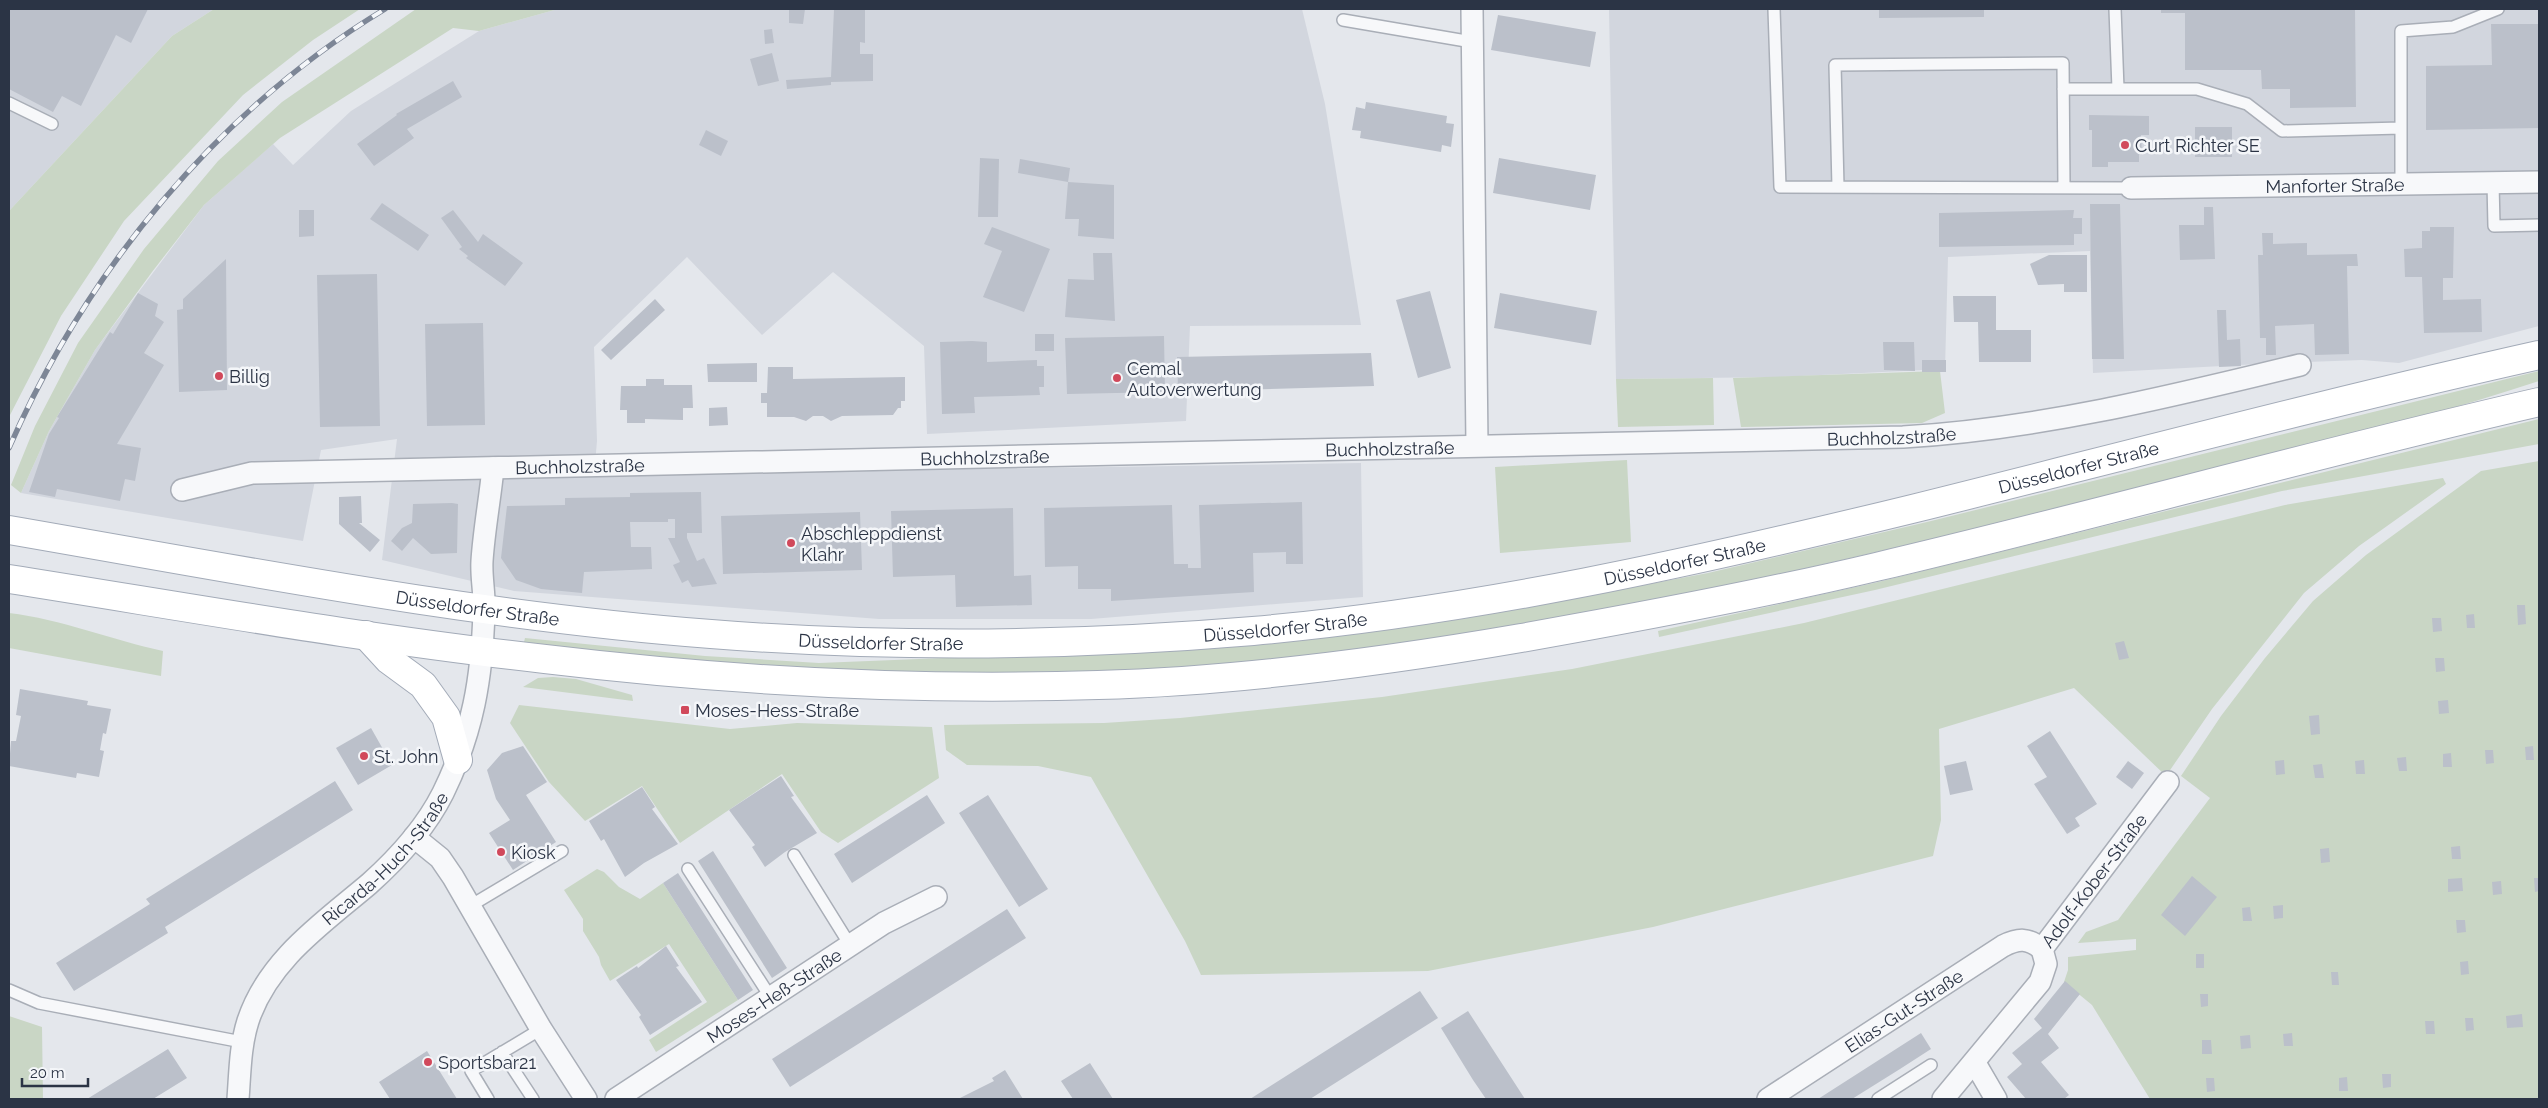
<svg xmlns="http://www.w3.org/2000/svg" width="2548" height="1108" font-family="Raleway,sans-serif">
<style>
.built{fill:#d2d6de}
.green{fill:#c9d6c5}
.building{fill:#bbc0ca}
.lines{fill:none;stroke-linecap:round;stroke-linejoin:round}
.lane-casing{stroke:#a9aeb7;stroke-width:14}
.street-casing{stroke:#a9aeb7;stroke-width:24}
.primary-casing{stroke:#a3abb8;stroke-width:30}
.lane{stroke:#f7f8fa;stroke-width:11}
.street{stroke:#f7f8fa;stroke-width:21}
.primary{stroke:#fff;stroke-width:28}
.rail-casing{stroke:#7d8696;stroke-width:5.5}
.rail{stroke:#f4f6f9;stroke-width:4;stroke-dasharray:11;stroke-linecap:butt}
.poi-dot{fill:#d1495b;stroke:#f4f6f9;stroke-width:2}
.labels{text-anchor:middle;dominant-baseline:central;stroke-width:5;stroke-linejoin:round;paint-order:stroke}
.poi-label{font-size:18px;fill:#2b3445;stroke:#f4f6f9;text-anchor:start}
.street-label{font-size:18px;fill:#2b3445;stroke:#f4f6f9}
</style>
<rect width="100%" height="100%" fill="#e4e7ec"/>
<path class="built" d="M 9,9 L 214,9 L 172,36 L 9,211 Z
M 558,9 L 1302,9 L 1325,104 L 1361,325 L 1190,326 L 1186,421 L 927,434 L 924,346 L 833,272 L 762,335 L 687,257 L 594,347 L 597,441 L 594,475 L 1361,463 L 1363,597 L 1091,619 L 879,619 L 514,591 L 382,560 L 397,439 L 321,450 L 303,541 L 21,493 L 49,431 L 95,350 L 204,205 L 273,144 L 293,165 L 351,111 L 479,31 Z
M 1609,9 L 2539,9 L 2539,326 L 2399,363 L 2362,360 L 2277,363 L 2093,373 L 2090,251 L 1948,257 L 1945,369 L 1779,377 L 1616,379 Z"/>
<path class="green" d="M 214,9 L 360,9 L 313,40 L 243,95 L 124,221 L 61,316 L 9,417 L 9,211 L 172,36 Z
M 416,9 L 558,9 L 479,31 L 453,28 L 280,138 L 204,205 L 152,272 L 95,350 L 49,431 L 21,493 L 11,485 L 35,426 L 78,343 L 144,249 L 218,161 L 282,102 Z
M 1940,371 L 1945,413 L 1922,423 L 1741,427 L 1733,378 Z
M 2539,371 L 2539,381 C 2390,430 2235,464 2082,502 C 1769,581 1453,652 1130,670 C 1096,672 1061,671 1027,672 C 921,673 814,671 708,663 C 647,658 585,649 524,642 L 525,638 L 705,656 L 819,663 L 969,657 L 1120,654 L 1275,642 L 1462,619 L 1708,573 L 1927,522 Z
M 1713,378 L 1714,425 L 1618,427 L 1616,379 Z
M 2539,419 L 2539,444 L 2282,491 L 1875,590 L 1659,637 L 1658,631 L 1874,583 Z
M 1627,460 L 1631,542 L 1500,553 L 1495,467 Z
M 2539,461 L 2539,1099 L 2150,1099 L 2092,1005 L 2064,982 L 2068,970 L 2068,957 L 2136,950 L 2136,939 L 2078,943 L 2086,932 L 2118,920 L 2210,798 L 2181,776 L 2221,716 L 2265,658 L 2313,601 L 2366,555 L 2481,471 Z
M 2443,478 L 2446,484 L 2359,546 L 2304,593 L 2212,709 L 2166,776 L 2074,688 L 1939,729 L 1941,820 L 1933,856 L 1653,927 L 1428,971 L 1201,975 L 1185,941 L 1091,777 L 1038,766 L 967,765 L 946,750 L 944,725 L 1104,723 L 1180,718 L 1382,697 L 1572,669 L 1804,623 L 2285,505 Z
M 9,613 C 61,619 112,640 163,651 L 161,676 L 9,648 Z
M 553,677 L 576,679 L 632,695 L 633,701 L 523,687 L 538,678 Z
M 519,705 L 730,729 L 797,723 L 932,727 L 939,778 L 838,843 L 821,832 L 782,774 L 680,843 L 642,786 L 585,821 L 549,782 L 510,723 Z
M 597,869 L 604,872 L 619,887 L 640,899 L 663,883 L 738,1000 L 656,1052 L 649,1040 L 707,1002 L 669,944 L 610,981 L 601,965 L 599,957 L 583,931 L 583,919 L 564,890 Z
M 9,1016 L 42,1027 L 43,1099 L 9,1099 Z"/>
<path class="building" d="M 9,9 L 148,9 L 131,43 L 116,35 L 81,106 L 62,96 L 53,112 L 9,89 Z
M 789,9 L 805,9 L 803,24 L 789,23 Z
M 834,9 L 865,9 L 865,43 L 860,42 L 860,54 L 873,54 L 873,81 L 831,82 L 831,85 L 787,89 L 786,80 L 831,77 Z
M 1879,9 L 1984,9 L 1984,17 L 1879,18 Z
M 2161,9 L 2355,9 L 2356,107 L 2290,108 L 2290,89 L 2262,89 L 2261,70 L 2185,70 L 2185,13 L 2161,13 Z
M 1498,15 L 1596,32 L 1590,67 L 1491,50 Z
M 2491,24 L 2539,24 L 2539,128 L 2426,130 L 2426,66 L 2492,65 Z
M 772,29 L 774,43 L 765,44 L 764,30 Z
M 772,53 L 779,81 L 758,86 L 750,59 Z
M 453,81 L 462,97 L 407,129 L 414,138 L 374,166 L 357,144 L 397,115 L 396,114 Z
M 1366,102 L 1447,116 L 1446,123 L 1454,124 L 1451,147 L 1442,145 L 1441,152 L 1360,138 L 1361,131 L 1352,130 L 1356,107 L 1365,109 Z
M 2089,115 L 2149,116 L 2149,135 L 2141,135 L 2142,155 L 2139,155 L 2139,162 L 2108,162 L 2108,167 L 2092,167 L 2092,130 L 2089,130 Z
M 2195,127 L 2232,127 L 2232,157 L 2195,157 Z
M 706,130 L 728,141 L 721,156 L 699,145 Z
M 980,158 L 999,159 L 998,217 L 978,217 Z
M 1499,158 L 1596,175 L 1590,210 L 1493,193 Z
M 1020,159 L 1070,168 L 1068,182 L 1018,173 Z
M 1068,182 L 1114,185 L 1114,239 L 1078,236 L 1079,219 L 1065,219 Z
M 382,203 L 429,235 L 418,251 L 370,219 Z
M 2090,204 L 2120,204 L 2124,359 L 2092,359 Z
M 2204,207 L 2213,207 L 2215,259 L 2180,260 L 2179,225 L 2204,225 Z
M 299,210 L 314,210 L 314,236 L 299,237 Z
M 453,210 L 478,242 L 483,234 L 523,263 L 505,286 L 466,258 L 468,256 L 459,249 L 462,247 L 441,218 Z
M 2074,210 L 2073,218 L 2082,218 L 2082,234 L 2074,234 L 2074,245 L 1939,247 L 1939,213 Z
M 992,227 L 1050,249 L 1024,312 L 983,297 L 1002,251 L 984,244 Z
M 2430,227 L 2454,227 L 2453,278 L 2443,278 L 2443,300 L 2481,299 L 2482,332 L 2424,333 L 2422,277 L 2405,277 L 2404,249 L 2422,248 L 2422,231 L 2430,231 Z
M 2262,233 L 2273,233 L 2273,244 L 2307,243 L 2307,255 L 2357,254 L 2358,266 L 2347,266 L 2349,354 L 2315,355 L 2314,324 L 2275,326 L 2276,355 L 2266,355 L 2266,338 L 2260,338 L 2258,255 L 2263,255 Z
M 1093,253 L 1112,253 L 1115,321 L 1065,317 L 1068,279 L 1094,280 Z
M 2049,255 L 2087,255 L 2087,292 L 2064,292 L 2064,284 L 2038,285 L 2030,264 Z
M 226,259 L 227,390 L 179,392 L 177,310 L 183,309 L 183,299 Z
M 377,274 L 380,426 L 320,427 L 317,275 Z
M 1430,291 L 1451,368 L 1418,378 L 1396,300 Z
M 138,293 L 158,304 L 155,316 L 164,322 L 144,353 L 164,365 L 117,444 L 141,448 L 135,481 L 125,479 L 120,501 L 57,489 L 55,497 L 29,492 L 49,434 L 59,418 L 57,417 L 110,332 L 113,334 Z
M 1500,293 L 1597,311 L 1591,345 L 1494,328 Z
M 1953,296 L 1996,296 L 1996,330 L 2031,330 L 2031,362 L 1979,362 L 1978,322 L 1954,322 Z
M 655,299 L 665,310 L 611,360 L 601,350 Z
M 2217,310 L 2226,310 L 2227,340 L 2240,339 L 2241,366 L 2219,367 Z
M 483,323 L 485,425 L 427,426 L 425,324 Z
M 1035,334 L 1054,334 L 1054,351 L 1035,351 Z
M 1164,336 L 1165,392 L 1067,394 L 1065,338 Z
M 972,341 L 987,342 L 987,362 L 1037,360 L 1037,366 L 1044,366 L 1044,387 L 1039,387 L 1040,395 L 974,397 L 975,413 L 942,414 L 940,342 Z
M 1883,342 L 1914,342 L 1915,371 L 1884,370 Z
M 1371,353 L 1374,386 L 1197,391 L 1197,389 L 1178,389 L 1177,357 Z
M 1922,360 L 1946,360 L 1946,372 L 1922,372 Z
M 757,363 L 757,382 L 708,382 L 707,364 Z
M 768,367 L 793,367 L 793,379 L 905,377 L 905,401 L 901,401 L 901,408 L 898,408 L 893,415 L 842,416 L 831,421 L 823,416 L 813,416 L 806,421 L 794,417 L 767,417 L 767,403 L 761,403 L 761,393 L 767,393 Z
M 646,379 L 664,379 L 664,385 L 692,385 L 693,408 L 683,408 L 683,420 L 645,419 L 645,423 L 627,423 L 627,410 L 620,410 L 621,386 L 646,386 Z
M 727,407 L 728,425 L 709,426 L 709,408 Z
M 701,492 L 702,533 L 687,533 L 687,538 L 697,561 L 704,558 L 717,584 L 692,587 L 688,580 L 682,583 L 673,565 L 680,562 L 668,538 L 675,538 L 675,519 L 668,519 L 668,522 L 630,522 L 631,547 L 651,547 L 652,569 L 584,572 L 582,593 L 541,589 L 516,580 L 501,558 L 507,506 L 565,505 L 565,498 L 630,497 L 630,493 Z
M 361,496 L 362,523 L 359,523 L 380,540 L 370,552 L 339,524 L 339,497 Z
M 1302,502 L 1303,564 L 1286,564 L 1286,552 L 1253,553 L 1254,592 L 1111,601 L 1111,589 L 1078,589 L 1078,566 L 1045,567 L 1044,508 L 1172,505 L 1174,564 L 1188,564 L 1188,568 L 1201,568 L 1199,505 Z
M 452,503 L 458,504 L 457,553 L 431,554 L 413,538 L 402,551 L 391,541 L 402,528 L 412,523 L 413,504 Z
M 1013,508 L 1014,576 L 1031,575 L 1032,605 L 956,607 L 955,575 L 893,577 L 891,511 Z
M 860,512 L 862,570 L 723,574 L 721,516 Z
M 2517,605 L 2525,605 L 2526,624 L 2518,625 Z
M 2474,614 L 2475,628 L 2467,628 L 2466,615 Z
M 2432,618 L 2441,618 L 2442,631 L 2433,632 Z
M 2124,641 L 2129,658 L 2119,660 L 2115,643 Z
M 2435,658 L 2444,658 L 2445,671 L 2436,672 Z
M 20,689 L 88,701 L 87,705 L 111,709 L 106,734 L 103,733 L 100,750 L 104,751 L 99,777 L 77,773 L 76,778 L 9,766 L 11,741 L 16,741 L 21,716 L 16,715 Z
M 2448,700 L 2449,713 L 2439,714 L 2438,701 Z
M 2319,715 L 2320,734 L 2311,735 L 2309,716 Z
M 371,728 L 392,765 L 358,785 L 336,748 Z
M 2050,731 L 2097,804 L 2075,818 L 2080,826 L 2067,834 L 2034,784 L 2047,777 L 2027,746 Z
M 523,746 L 547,782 L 526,795 L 556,842 L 513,870 L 489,833 L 510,820 L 496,799 L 487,770 L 502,753 Z
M 2533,746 L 2534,760 L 2526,760 L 2525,747 Z
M 2485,750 L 2493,750 L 2494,763 L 2486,764 Z
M 2451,753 L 2452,767 L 2443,767 L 2443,754 Z
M 2406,757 L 2407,771 L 2399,771 L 2397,758 Z
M 2284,760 L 2285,774 L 2276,775 L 2275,761 Z
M 2364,760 L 2365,774 L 2356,774 L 2355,761 Z
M 1966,761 L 1973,790 L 1950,795 L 1944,766 Z
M 2128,761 L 2144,773 L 2132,789 L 2116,777 Z
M 2322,764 L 2324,778 L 2315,778 L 2313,765 Z
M 781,776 L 794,796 L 791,797 L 817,833 L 785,852 L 765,867 L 752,847 L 755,845 L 729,810 Z
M 335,781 L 353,810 L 165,927 L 168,933 L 74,991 L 56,963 L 150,904 L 146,899 Z
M 642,787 L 655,807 L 652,809 L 678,844 L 644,863 L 625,877 L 604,839 L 601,841 L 589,821 Z
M 927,795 L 945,823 L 852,883 L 834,854 Z
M 988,795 L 1048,889 L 1019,907 L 959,813 Z
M 2460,846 L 2461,859 L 2452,859 L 2451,847 Z
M 2329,848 L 2330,862 L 2321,863 L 2320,849 Z
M 713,851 L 787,968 L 772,978 L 698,861 Z
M 678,873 L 753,990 L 738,1000 L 663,883 Z
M 2192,876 L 2217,897 L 2185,936 L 2161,915 Z
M 2462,878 L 2463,891 L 2448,892 L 2448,879 Z
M 2534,878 L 2539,878 L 2539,891 L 2535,892 Z
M 2501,881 L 2502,894 L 2493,895 L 2492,882 Z
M 2283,905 L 2283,918 L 2274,919 L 2273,906 Z
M 2250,907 L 2252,921 L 2243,921 L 2242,908 Z
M 1007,909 L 1026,938 L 790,1087 L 772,1059 Z
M 2456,920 L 2465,920 L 2466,932 L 2457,933 Z
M 666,946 L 679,966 L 676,967 L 702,1002 L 650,1035 L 639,1017 L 641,1015 L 616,980 L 637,966 L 638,968 Z
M 2196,954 L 2204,954 L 2204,968 L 2196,968 Z
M 2468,961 L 2469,974 L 2461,975 L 2460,962 Z
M 2331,972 L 2338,972 L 2339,985 L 2332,985 Z
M 2065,981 L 2080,994 L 2048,1034 L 2059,1048 L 2041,1062 L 2069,1095 L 2064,1099 L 2026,1099 L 2007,1077 L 2022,1064 L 2012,1053 L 2042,1028 L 2034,1019 Z
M 1420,991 L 1438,1018 L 1310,1099 L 1250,1099 Z
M 2200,994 L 2208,994 L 2208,1006 L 2201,1007 Z
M 1468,1011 L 1501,1062 L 1525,1099 L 1486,1099 L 1473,1080 L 1441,1028 Z
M 2522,1014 L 2523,1027 L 2507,1028 L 2506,1016 Z
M 2465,1018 L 2473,1018 L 2474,1030 L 2466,1031 Z
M 2425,1021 L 2434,1021 L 2435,1034 L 2426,1034 Z
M 1921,1033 L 1931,1049 L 1900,1069 L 1852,1099 L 1818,1099 Z
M 2292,1033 L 2293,1046 L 2284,1046 L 2283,1034 Z
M 2250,1035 L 2251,1048 L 2241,1049 L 2240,1036 Z
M 2202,1040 L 2211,1040 L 2212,1054 L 2202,1054 Z
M 168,1049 L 187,1078 L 153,1099 L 87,1099 Z
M 427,1051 L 457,1099 L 390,1099 L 379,1082 Z
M 1090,1063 L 1113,1099 L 1073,1099 L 1061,1081 Z
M 1005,1070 L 1023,1099 L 958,1099 L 994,1081 L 992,1078 Z
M 2382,1074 L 2391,1074 L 2391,1087 L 2383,1088 Z
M 2347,1077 L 2348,1091 L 2339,1091 L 2339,1078 Z
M 2206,1078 L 2214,1078 L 2215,1091 L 2207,1092 Z"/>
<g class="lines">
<g class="lane-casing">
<path id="lane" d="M 1774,9 L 1780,187 L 2131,188
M 2115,9 L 2118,89 L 2197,89 L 2247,104 L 2282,131 L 2401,128
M 1343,20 L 1472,42
M 2063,89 L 2118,89
M 9,103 L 52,124
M 2493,183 L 2494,226 L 2539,225
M 2401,184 L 2401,31 L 2453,27 L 2498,9
M 1838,187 L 1835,65 L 2063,63 L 2064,188
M 794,855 L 850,945
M 688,869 L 771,998
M 470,906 L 562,851
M 9,990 L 39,1003 L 242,1042
M 502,1052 L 533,1099
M 488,1099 L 471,1071 L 541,1029
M 1878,1099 L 1931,1065"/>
</g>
<g class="street-casing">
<g id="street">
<path d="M 1472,9 L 1477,445"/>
<path id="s1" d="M 2131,188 L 2539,182"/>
<path id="s2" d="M 182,490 L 252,473 L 1903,437 C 2038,429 2169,397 2300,365"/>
<path d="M 414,837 L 440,858 L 453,877 L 541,1029 L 586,1099"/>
<path id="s3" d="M 2042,949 L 2168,782"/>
<path d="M 1975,1063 L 1996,1099"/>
<path id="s4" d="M 238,1099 C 240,1073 240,1046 248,1021 C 268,960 323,923 369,884 C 397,859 426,827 443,793 C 473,732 482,678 484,611 C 485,594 481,578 482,561 C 484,530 490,499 493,468"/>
<path id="s5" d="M 616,1099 L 884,923 L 936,897"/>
<path id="s6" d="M 1768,1099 L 2003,946 C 2019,938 2028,938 2042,949"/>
<path d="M 1943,1099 L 2040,982 L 2046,964 L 2042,949"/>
</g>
</g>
<g class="primary-casing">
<g id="primary">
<path id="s7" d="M 9,530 C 241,570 475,616 711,634 C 891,648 1073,646 1253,631 C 1476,611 1695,562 1912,509 C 2121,457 2329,402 2539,355"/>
<path d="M 9,579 C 187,607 365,639 545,659 C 729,681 913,691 1098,685 C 1240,681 1382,662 1521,638 C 1640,617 1758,595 1876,567 C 2097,515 2317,453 2539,402"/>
<path d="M 366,635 L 389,660 L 423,685 L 446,717 L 458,760"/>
</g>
</g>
<use href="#lane" class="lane"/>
<use href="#street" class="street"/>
<use href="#primary" class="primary"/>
<g class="rail-casing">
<path id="rail" d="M 9,448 C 87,270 217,111 385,9"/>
</g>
<use href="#rail" class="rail"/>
</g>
<g class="poi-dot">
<circle cx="2125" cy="145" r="5"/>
<circle cx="219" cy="376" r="5"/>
<circle cx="1117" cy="378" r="5"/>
<circle cx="791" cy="543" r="5"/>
<rect x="680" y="705" width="10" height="10" rx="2.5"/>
<circle cx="364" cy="756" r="5"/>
<circle cx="501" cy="852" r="5"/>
<circle cx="428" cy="1062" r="5"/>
</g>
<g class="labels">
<g class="poi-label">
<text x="2135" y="145">Curt Richter SE</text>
<text x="1127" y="368">Cemal<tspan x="1127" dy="21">Autoverwertung</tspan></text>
<text x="229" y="376">Billig</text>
<text x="801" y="533">Abschleppdienst<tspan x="801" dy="21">Klahr</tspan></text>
<text x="695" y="710">Moses-Hess-Straße</text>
<text x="374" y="756">St. John</text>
<text x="511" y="852">Kiosk</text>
<text x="438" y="1062">Sportsbar21</text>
</g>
<g class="street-label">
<text stroke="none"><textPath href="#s1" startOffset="204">Manforter Straße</textPath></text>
<text stroke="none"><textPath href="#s2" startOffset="1712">Buchholzstraße</textPath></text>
<text stroke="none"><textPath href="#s2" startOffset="1210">Buchholzstraße</textPath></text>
<text stroke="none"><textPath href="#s2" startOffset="805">Buchholzstraße</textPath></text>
<text stroke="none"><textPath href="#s2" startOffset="400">Buchholzstraße</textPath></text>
<text stroke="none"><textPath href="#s7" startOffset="2095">Düsseldorfer Straße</textPath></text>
<text stroke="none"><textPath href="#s7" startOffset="1690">Düsseldorfer Straße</textPath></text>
<text stroke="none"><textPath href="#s7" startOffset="475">Düsseldorfer Straße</textPath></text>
<text stroke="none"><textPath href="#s7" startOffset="1285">Düsseldorfer Straße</textPath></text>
<text stroke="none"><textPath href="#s7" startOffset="880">Düsseldorfer Straße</textPath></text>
<text stroke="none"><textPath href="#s4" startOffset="294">Ricarda-Huch-Straße</textPath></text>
<text stroke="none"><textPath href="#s3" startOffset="86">Adolf-Kober-Straße</textPath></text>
<text stroke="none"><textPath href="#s5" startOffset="189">Moses-Heß-Straße</textPath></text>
<text stroke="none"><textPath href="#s6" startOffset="162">Elias-Gut-Straße</textPath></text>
</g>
</g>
<rect width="2548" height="1108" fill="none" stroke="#2b3445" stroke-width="20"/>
<path d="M22 1078v8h66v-8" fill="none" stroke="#2b3445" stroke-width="2.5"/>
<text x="30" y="1078" font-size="15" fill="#2b3445" stroke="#f4f6f9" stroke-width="4" paint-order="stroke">20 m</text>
</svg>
